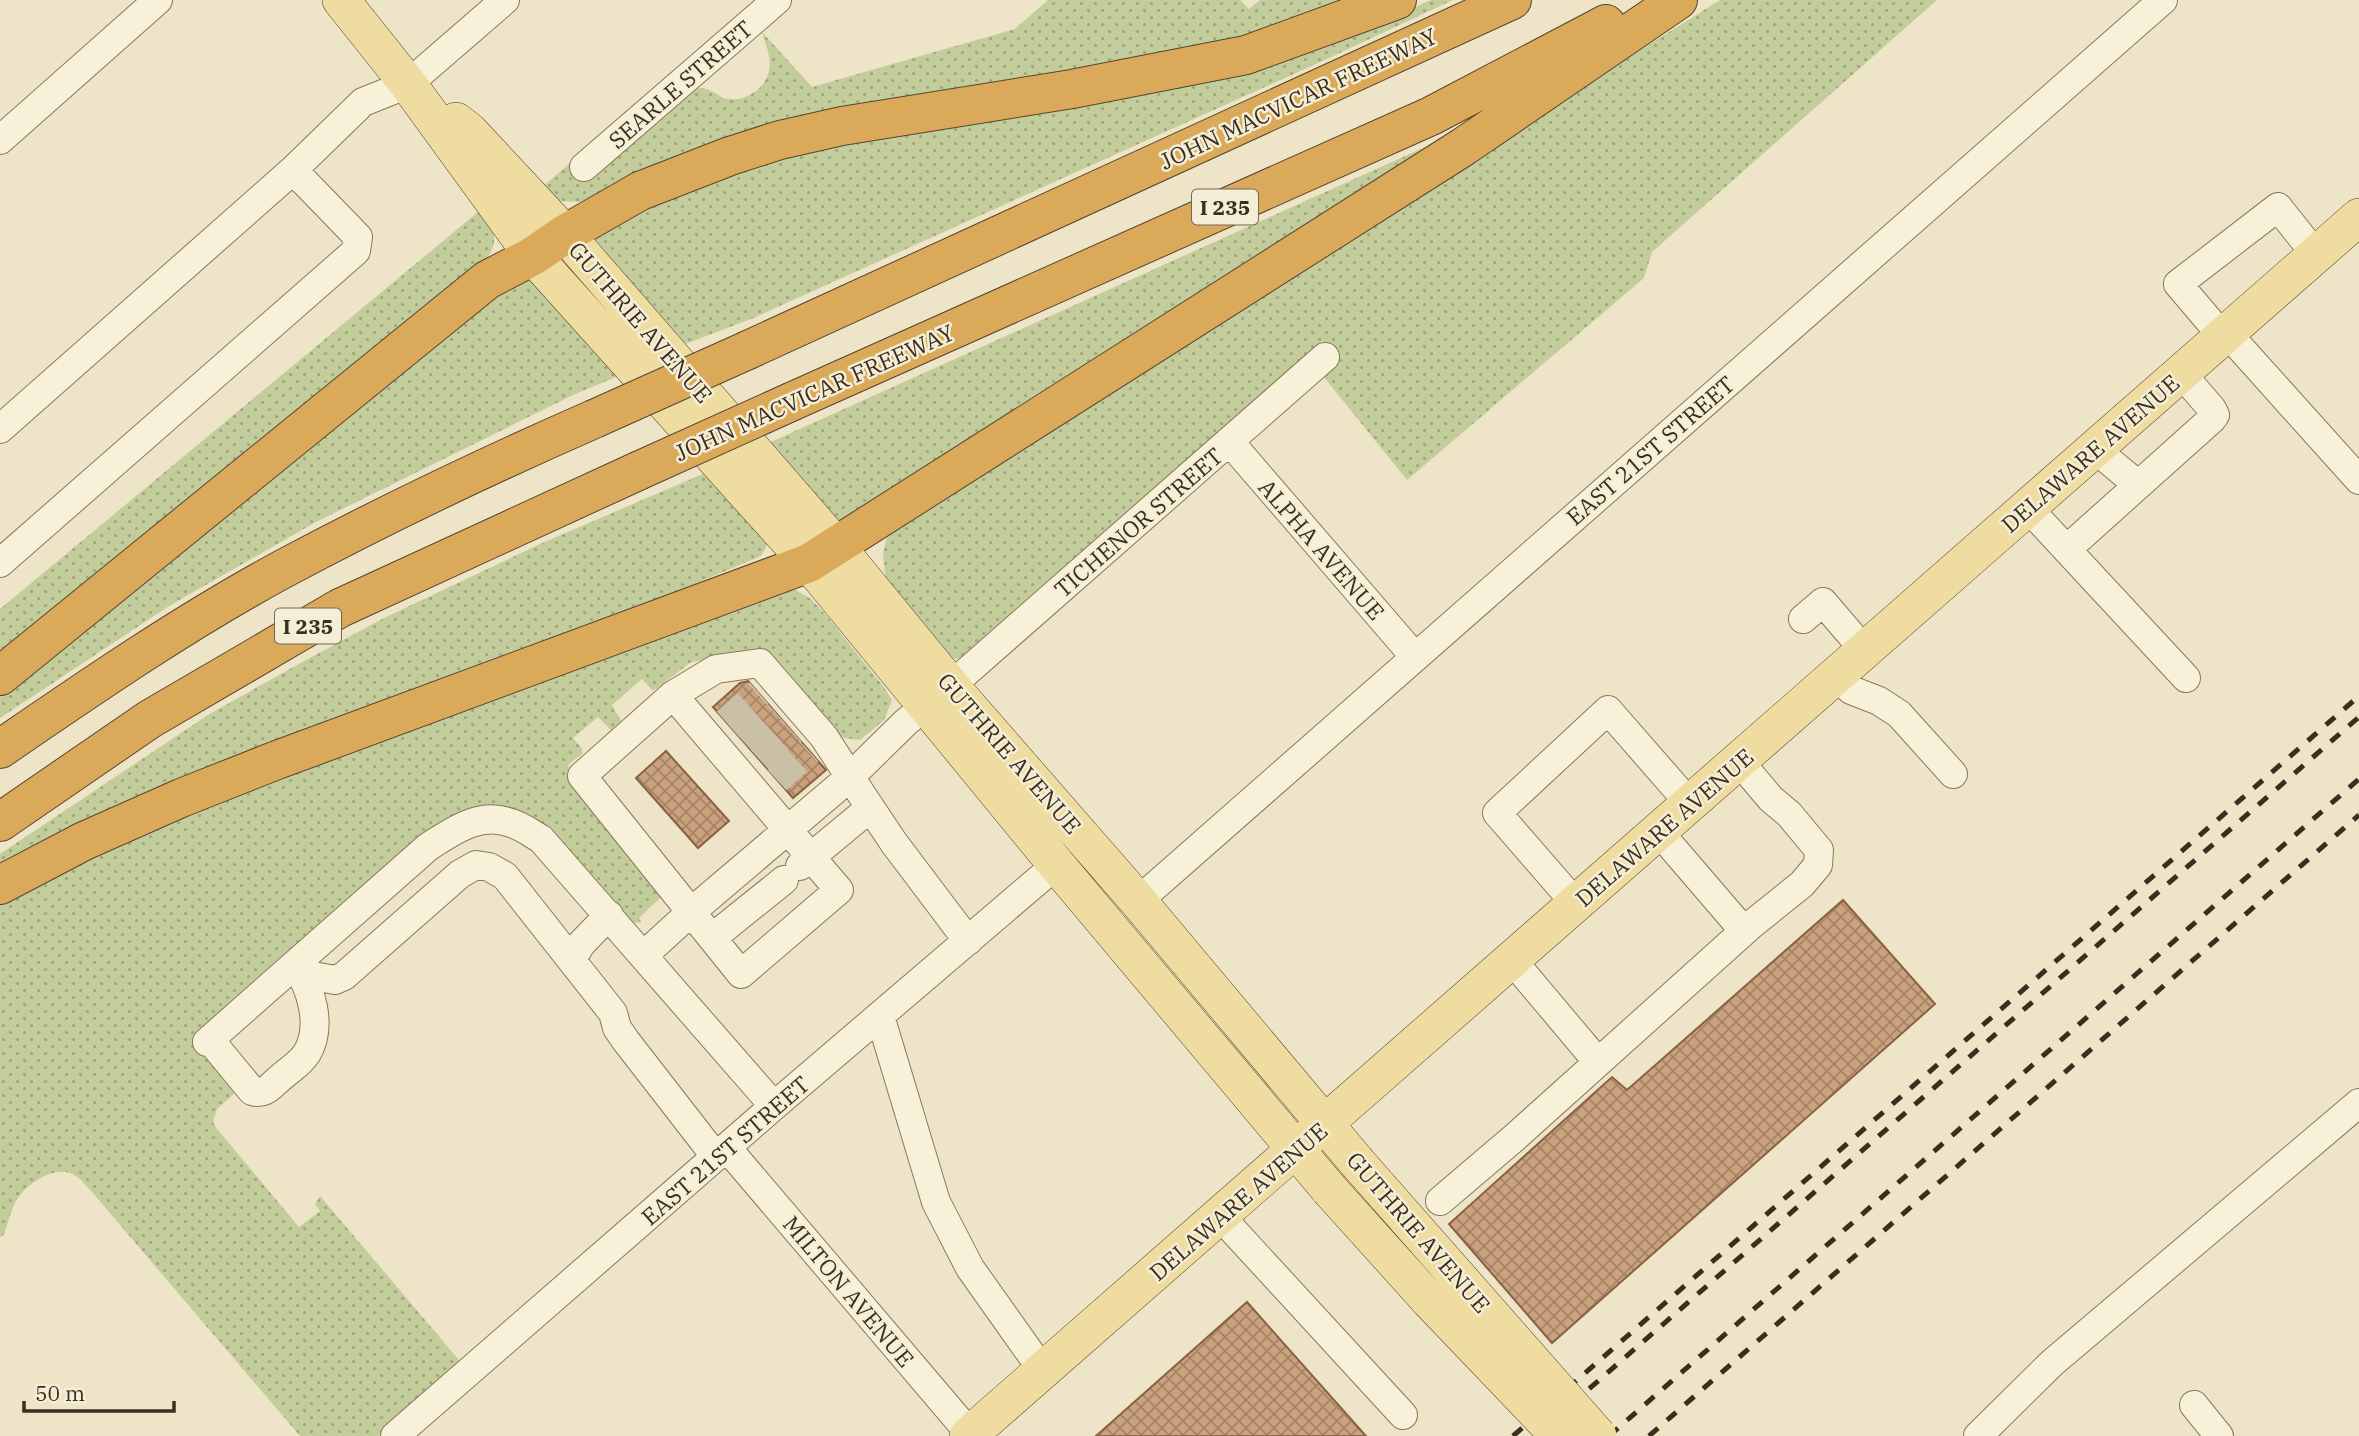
<svg xmlns="http://www.w3.org/2000/svg" width="2359" height="1436" font-family="'IBM Plex Serif',serif">
<style>
.grass{fill:url(#grass-dots)}
.building{fill:url(#building-cross-hatch);stroke:#886243;stroke-width:2}
.lines{fill:none;stroke-linecap:round;stroke-linejoin:round}
.minor-tunnel{stroke:#cac0a6;stroke-width:28;stroke-dasharray:28 14;stroke-linecap:butt}
.minor-casing{stroke:#89775c;stroke-width:30}
.major-casing{stroke:#574530;stroke-width:38}
.highway-casing{stroke:#574530;stroke-width:40}
.minor{stroke:#f8f1da;stroke-width:28}
.major{stroke:#efdca0;stroke-width:37}
.highway{stroke:#daaa5a;stroke-width:38}
.rail{stroke:#3a2e20;stroke-width:5;stroke-dasharray:12 12;stroke-linecap:butt}
.major-bridge-casing{stroke:#574530;stroke-width:38;stroke-linecap:butt}
.highway-bridge-casing{stroke:#574530;stroke-width:40;stroke-linecap:butt}
.major-bridge{stroke:#efdca0;stroke-width:37}
.highway-bridge{stroke:#daaa5a;stroke-width:38}
.labels{text-anchor:middle;dominant-baseline:central;stroke-width:5;stroke-linejoin:round;paint-order:stroke}
.shield{fill:#f5eed6;stroke:#726857;stroke-width:2}
.shield-label{font-size:21px;font-weight:bold;fill:#3a2e20}
.street-label{font-size:23px;fill:#3a2e20;stroke:#f5eed6}
</style>
<defs>
<pattern id="grass-dots" width="8" height="8" patternUnits="userSpaceOnUse" patternTransform="scale(1.75)"><rect width="8" height="8" fill="#c3cc9b"/><path d="M2 2h.1M6 6h.1" fill="none" stroke="#9fa67e" stroke-width="1.8" stroke-linecap="round"/></pattern>
<pattern id="building-cross-hatch" width="8" height="8" patternUnits="userSpaceOnUse" patternTransform="scale(1.75)"><rect width="8" height="8" fill="#cba27e"/><path d="M0 0l8 8M0 8l8-8" fill="none" stroke="#a68467"/></pattern>
</defs>
<rect width="100%" height="100%" fill="#eee4c7"/>
<path class="grass" d="M 1048,0 L 1240,0 L 1249,9 L 1260,0 L 1356,0 L 1253,36 L 1118,62 L 834,108 L 579,202 L 557,201 L 540,189 L 570,163 L 583,178 L 682,93 C 694,88 701,85 713,92 C 717,93 719,96 723,98 C 742,104 766,90 769,70 C 772,58 765,43 762,32 L 812,87 L 1015,29 Z
M 1431,0 L 1453,0 L 1329,58 L 751,319 L 680,346 L 601,255 L 592,236 L 604,227 L 767,157 L 1382,22 Z
M 1720,0 L 1937,0 L 1652,252 L 1644,278 L 1407,480 L 1323,376 L 1340,362 L 1322,341 L 1269,394 L 964,658 L 949,659 L 887,590 L 883,554 L 887,537 L 896,522 L 1122,375 Z
M 1456,133 L 840,524 L 760,447 Z
M 484,207 C 498,239 500,245 475,272 L 0,660 L 0,609 Z
M 526,278 L 541,279 L 623,374 L 573,395 L 316,522 L 169,606 L 0,718 L 0,693 L 469,308 Z
M 705,473 L 768,544 L 761,556 L 683,589 L 537,645 L 0,873 L 0,854 L 208,715 L 295,666 L 384,618 L 540,544 Z
M 792,588 L 811,599 L 826,615 L 883,686 L 892,700 L 884,720 L 860,740 L 844,738 L 834,732 L 761,652 L 691,662 L 656,689 L 652,690 L 642,679 L 612,705 L 621,721 L 611,730 L 598,717 L 573,738 L 582,749 L 582,754 L 569,764 L 567,776 L 660,884 L 660,898 L 639,918 L 641,922 L 635,923 L 627,920 L 544,829 L 426,836 L 364,885 L 283,955 L 211,1024 L 202,1052 L 235,1093 L 217,1109 L 213,1122 L 217,1129 L 299,1227 L 320,1211 L 315,1204 L 320,1196 L 464,1366 L 379,1436 L 300,1436 L 92,1192 C 87,1187 82,1180 76,1176 C 57,1163 29,1182 18,1198 C 11,1208 8,1223 4,1235 L 0,1237 L 0,900 L 140,831 Z"/>
<path class="building" d="M 748,681 L 826,770 L 793,798 L 713,707 L 740,683 Z
M 666,751 L 729,821 L 698,848 L 636,778 Z
M 1843,900 L 1935,1004 L 1552,1343 L 1449,1224 L 1612,1077 L 1627,1090 Z
M 1247,1302 L 1366,1436 L 1096,1436 Z"/>
<g class="lines">
<path class="minor-tunnel" d="M 726,722 L 759,693
M 743,741 L 775,712
M 760,760 L 792,731
M 777,780 L 809,751"/>
<g class="minor-casing">
<path id="minor" d="M 0,140 L 158,0
M 584,167 L 777,0
M 2227,333 L 2359,480
M 2223,337 L 2178,284 L 2278,207 L 2316,255
M 0,429 L 293,170 L 363,102 L 408,84 L 505,0
M 1229,441 L 1415,657
M 2095,449 L 2138,485
M 2028,508 L 2186,678
M 2067,549 L 2212,419 L 2215,415 L 2212,409 L 2181,373
M 0,563 L 356,251 L 358,237 L 293,170
M 1803,619 L 1823,602 L 1865,651
M 760,663 L 824,737 L 850,777 L 691,912 L 582,776 L 673,695 L 716,669 Z
M 1836,676 L 1851,690 L 1879,701 L 1899,714 L 1953,774
M 1659,832 L 1744,931
M 800,866 L 870,808
M 1138,901 L 2163,0
M 1576,904 L 1497,813 L 1608,710 L 1690,804
M 712,938 L 784,880
M 968,941 L 894,843 L 850,777 L 906,722 L 963,675 L 1325,357
M 644,955 L 691,912 L 741,974 L 839,890 L 673,695
M 572,959 L 581,944 L 609,915
M 1512,960 L 1597,1061
M 302,974 L 335,980 L 344,976 L 460,874 L 476,865 L 489,867 L 505,876 L 613,1013 L 617,1028 L 626,1041 L 716,1157
M 880,1016 L 936,1202 L 970,1268 L 1043,1371
M 210,1040 L 252,1091 C 264,1095 270,1087 279,1079 C 288,1071 301,1063 307,1053 C 323,1026 311,987 295,965
M 207,1042 L 428,847 C 453,831 480,811 511,823 C 522,826 532,834 541,839 L 774,1106
M 727,1148 L 972,1436
M 1440,1201 L 1514,1138 L 1751,925 L 1802,884 L 1818,865 L 1819,850 L 1789,814 L 1771,799 L 1739,761
M 1220,1216 L 1403,1415
M 2194,1405 L 2219,1436
M 395,1436 L 774,1106 L 1056,865
M 1978,1436 L 2052,1363 L 2359,1103"/>
</g>
<g class="major-casing">
<path id="major" d="M 341,0 L 408,84 L 533,256 L 809,563 L 1051,858 L 1329,1189
M 456,121 L 469,131 L 565,234 L 837,547 L 960,697 L 1138,901 L 1356,1161
M 968,1436 L 2359,217"/>
</g>
<g class="highway-casing">
<path id="highway" d="M 748,350 L 1512,0
M 793,401 L 1431,116 L 1606,24
M 0,676 L 487,280 L 533,256 L 565,234 L 640,191 L 730,156 L 780,140 L 842,126 L 1072,89 L 1246,55 L 1397,0
M 0,749 C 92,686 185,622 283,569 C 384,515 489,465 594,419
M 0,822 L 150,719 L 340,608 L 638,471
M 0,885 L 84,841 L 181,798 L 277,760 L 809,563 L 1463,147 L 1678,0"/>
</g>
<use href="#minor" class="minor"/>
<use href="#major" class="major"/>
<use href="#highway" class="highway"/>
<path class="rail" d="M 1513,1436 L 2359,696
M 1535,1436 L 2359,717
M 1609,1436 L 2359,779
M 1649,1436 L 2359,815"/>
<g class="major-bridge-casing">
<path id="major-bridge" d="M 1356,1161 L 1598,1436
M 1329,1189 L 1429,1300 L 1559,1436"/>
</g>
<g class="highway-bridge-casing">
<path id="highway-bridge" d="M 594,419 L 748,350
M 638,471 L 793,401"/>
</g>
<use href="#major-bridge" class="major-bridge"/>
<use href="#highway-bridge" class="highway-bridge"/>
</g>
<g class="labels">
<g class="shield">
<rect x="1192" y="189.5" width="66" height="35" rx="5"/>
<rect x="275" y="608.5" width="66" height="35" rx="5"/>
</g>
<g class="shield-label">
<text x="1225" y="207">I 235</text>
<text x="308" y="626">I 235</text>
</g>
<g class="street-label">
<text transform="translate(680 84) rotate(-41)">SEARLE STREET</text>
<text transform="translate(1298 98) rotate(-25)">JOHN MACVICAR FREEWAY</text>
<text transform="translate(641 322) rotate(49)">GUTHRIE AVENUE</text>
<text transform="translate(814 392) rotate(-24)">JOHN MACVICAR FREEWAY</text>
<text transform="translate(1650 450) rotate(-41)">EAST 21ST STREET</text>
<text transform="translate(2090 453) rotate(-41)">DELAWARE AVENUE</text>
<text transform="translate(1138 522) rotate(-41)">TICHENOR STREET</text>
<text transform="translate(1322 549) rotate(49)">ALPHA AVENUE</text>
<text transform="translate(1010 753) rotate(49)">GUTHRIE AVENUE</text>
<text transform="translate(1664 827) rotate(-41)">DELAWARE AVENUE</text>
<text transform="translate(725 1150) rotate(-41)">EAST 21ST STREET</text>
<text transform="translate(1238 1201) rotate(-41)">DELAWARE AVENUE</text>
<text transform="translate(1419 1232) rotate(49)">GUTHRIE AVENUE</text>
<text transform="translate(849 1291) rotate(50)">MILTON AVENUE</text>
</g>
</g>
<path d="M24 1401v10h150v-10" fill="none" stroke="#3a2e20" stroke-width="3.5"/>
<text x="35" y="1401" font-size="21" fill="#3a2e20" stroke="#f5eed6" stroke-width="5" paint-order="stroke">50 m</text>
</svg>
